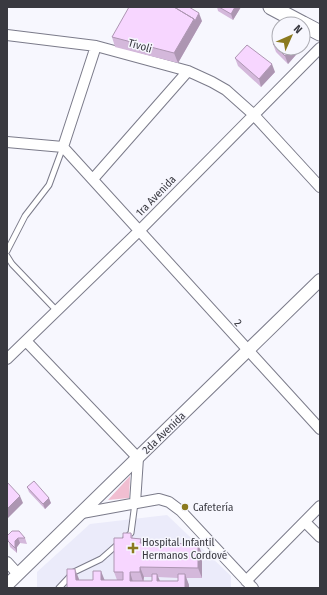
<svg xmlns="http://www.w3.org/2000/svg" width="327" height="595" font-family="'Fira Sans Condensed',sans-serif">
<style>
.built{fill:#ebebfa}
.green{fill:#f1bed1}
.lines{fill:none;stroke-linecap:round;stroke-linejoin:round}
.service-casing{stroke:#7b7b8a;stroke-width:7}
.minor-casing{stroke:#7b7b8a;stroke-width:12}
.tertiary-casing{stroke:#7b7b8a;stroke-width:14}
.primary-casing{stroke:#7b7b8a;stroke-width:17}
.service{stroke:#fff;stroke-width:5}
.minor{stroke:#fff;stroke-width:10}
.tertiary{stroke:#fff;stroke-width:12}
.primary{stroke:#fff;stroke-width:15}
.wall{fill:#d4b8db;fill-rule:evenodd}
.shaded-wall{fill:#ad96b2}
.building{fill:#f7d6ff;stroke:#ad96b2}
.poi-dot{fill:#8b7a1f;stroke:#f7f7fe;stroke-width:1.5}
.labels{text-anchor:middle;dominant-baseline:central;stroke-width:3;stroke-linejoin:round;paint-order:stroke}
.street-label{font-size:11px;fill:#393940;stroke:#f7f7fe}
.poi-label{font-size:11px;fill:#393940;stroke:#f7f7fe;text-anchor:start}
</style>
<rect width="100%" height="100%" fill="#f7f7fe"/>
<path class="built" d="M 167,515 L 231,576 L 231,588 L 37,588 L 37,572 L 90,524 Z"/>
<path class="green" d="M 130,476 L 129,498 L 108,500 Z"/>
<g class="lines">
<g class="service-casing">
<path id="service" d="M 7,251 L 25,216 L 49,185 L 63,147
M 7,256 L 12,264 L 57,311
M 126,538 L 131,533 L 135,503
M 59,588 L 74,572 L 101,559 L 118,544"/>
</g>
<g class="minor-casing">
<path id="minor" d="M 7,35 L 96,46 L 188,71 L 212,82 L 226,90 L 253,114 L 320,187
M 7,142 L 63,147 L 320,429
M 63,147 L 96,46
M 93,179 L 188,71
M 26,341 L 138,458 L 135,503
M 7,359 L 139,231 L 320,48
M 82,513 L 159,499 L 169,502 L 181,511 L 253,588
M 305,522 L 320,537
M 7,562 L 18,574
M 246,581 L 320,506"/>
</g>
<g class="tertiary-casing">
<path id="tertiary" d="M 7,585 L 320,280"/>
</g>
<g class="primary-casing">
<path id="primary" d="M 271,7 L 303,24
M 303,24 L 320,33"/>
</g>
<use href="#service" class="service"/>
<use href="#minor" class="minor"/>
<use href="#tertiary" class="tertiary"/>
<use href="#primary" class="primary"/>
</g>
<path class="wall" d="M 217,7 L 241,7 L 233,20 L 218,11 Z
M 202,21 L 178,63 L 115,47 L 112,37 Z
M 273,44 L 302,48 L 288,64 L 276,52 Z
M 235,58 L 275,72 L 261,87 L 238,66 Z
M 27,487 L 51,503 L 45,509 L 29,492 Z
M 131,533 L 133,538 L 141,539 L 142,543 L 202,554 L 202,578 L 186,578 L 189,585 L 67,588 L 79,579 L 79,580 L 117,580 L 114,572 L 123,538 ZM 144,577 L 152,577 L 152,581 L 144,581 ZM 158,577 L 178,578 L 178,581 L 160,581 Z
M 7,536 L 25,538 L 27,544 L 20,543 L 17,547 L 17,553 L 10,547 Z"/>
<path class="shaded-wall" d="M 235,7 L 241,7 L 233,20 L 231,14 Z
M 199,13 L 202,21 L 178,63 L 174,53 L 194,19 Z
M 292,48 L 302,48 L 288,64 L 285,56 Z
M 272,64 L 275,72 L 261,87 L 259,79 Z
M 20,496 L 23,503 L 7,519 L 7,509 Z
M 49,498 L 51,503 L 45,509 L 43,504 Z
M 18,538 L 20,543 L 17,547 L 17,553 L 15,548 L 15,541 Z
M 198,544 L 202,554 L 202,578 L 198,568 Z
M 140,567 L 144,577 L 143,582 L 140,572 Z
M 75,569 L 79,579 L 79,588 L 76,580 Z
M 101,571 L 105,581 L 101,580 Z
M 130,572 L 133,582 L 130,581 Z
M 157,574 L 161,584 L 157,581 Z
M 185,574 L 189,585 L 189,588 L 185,588 Z"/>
<path class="building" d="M 129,7 L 174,7 L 194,19 L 174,53 L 112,37 Z
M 174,7 L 189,7 L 199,13 L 195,21 L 194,19 Z
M 219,7 L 235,7 L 231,14 Z
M 279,37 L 279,48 L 292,48 L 285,56 L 273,44 Z
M 247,45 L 272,64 L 259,79 L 235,58 Z
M 34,481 L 49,498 L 43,504 L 27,487 Z
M 7,482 L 20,496 L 7,509 Z
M 12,531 L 19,531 L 25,538 L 18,538 L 15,541 L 15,548 L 8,541 L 7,536 Z
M 123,533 L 131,533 L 131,538 L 141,539 L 140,543 L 198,544 L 198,568 L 140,567 L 140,572 L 130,572 L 130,581 L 152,581 L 152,574 L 157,574 L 157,581 L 178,581 L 178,574 L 185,574 L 185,588 L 67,588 L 67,569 L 75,569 L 76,580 L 93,580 L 93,571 L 101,571 L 101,580 L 123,580 L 123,572 L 114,572 L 114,538 L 123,538 Z"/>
<g class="poi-dot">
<circle cx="185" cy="507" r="4"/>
<path d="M131 542h4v4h4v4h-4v4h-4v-4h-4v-4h4z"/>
</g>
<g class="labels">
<g class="street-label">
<text transform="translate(140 46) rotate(16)">Tívoli</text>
<text transform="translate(156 196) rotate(-46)">1ra Avenida</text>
<text transform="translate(238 323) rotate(48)">2</text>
<text transform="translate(164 433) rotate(-44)">2da Avenida</text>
</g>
<g class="poi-label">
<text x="193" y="507">Cafetería</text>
<text x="142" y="542">Hospital Infantil<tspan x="142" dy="13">Hermanos Cordové</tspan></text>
</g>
</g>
<rect width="327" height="595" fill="none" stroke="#393940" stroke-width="16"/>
<g transform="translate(291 36) rotate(45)"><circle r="19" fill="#f7f7fe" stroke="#ababb2"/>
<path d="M0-3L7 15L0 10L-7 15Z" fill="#8b7a1f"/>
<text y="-6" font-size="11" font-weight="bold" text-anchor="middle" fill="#393940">N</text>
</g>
</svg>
